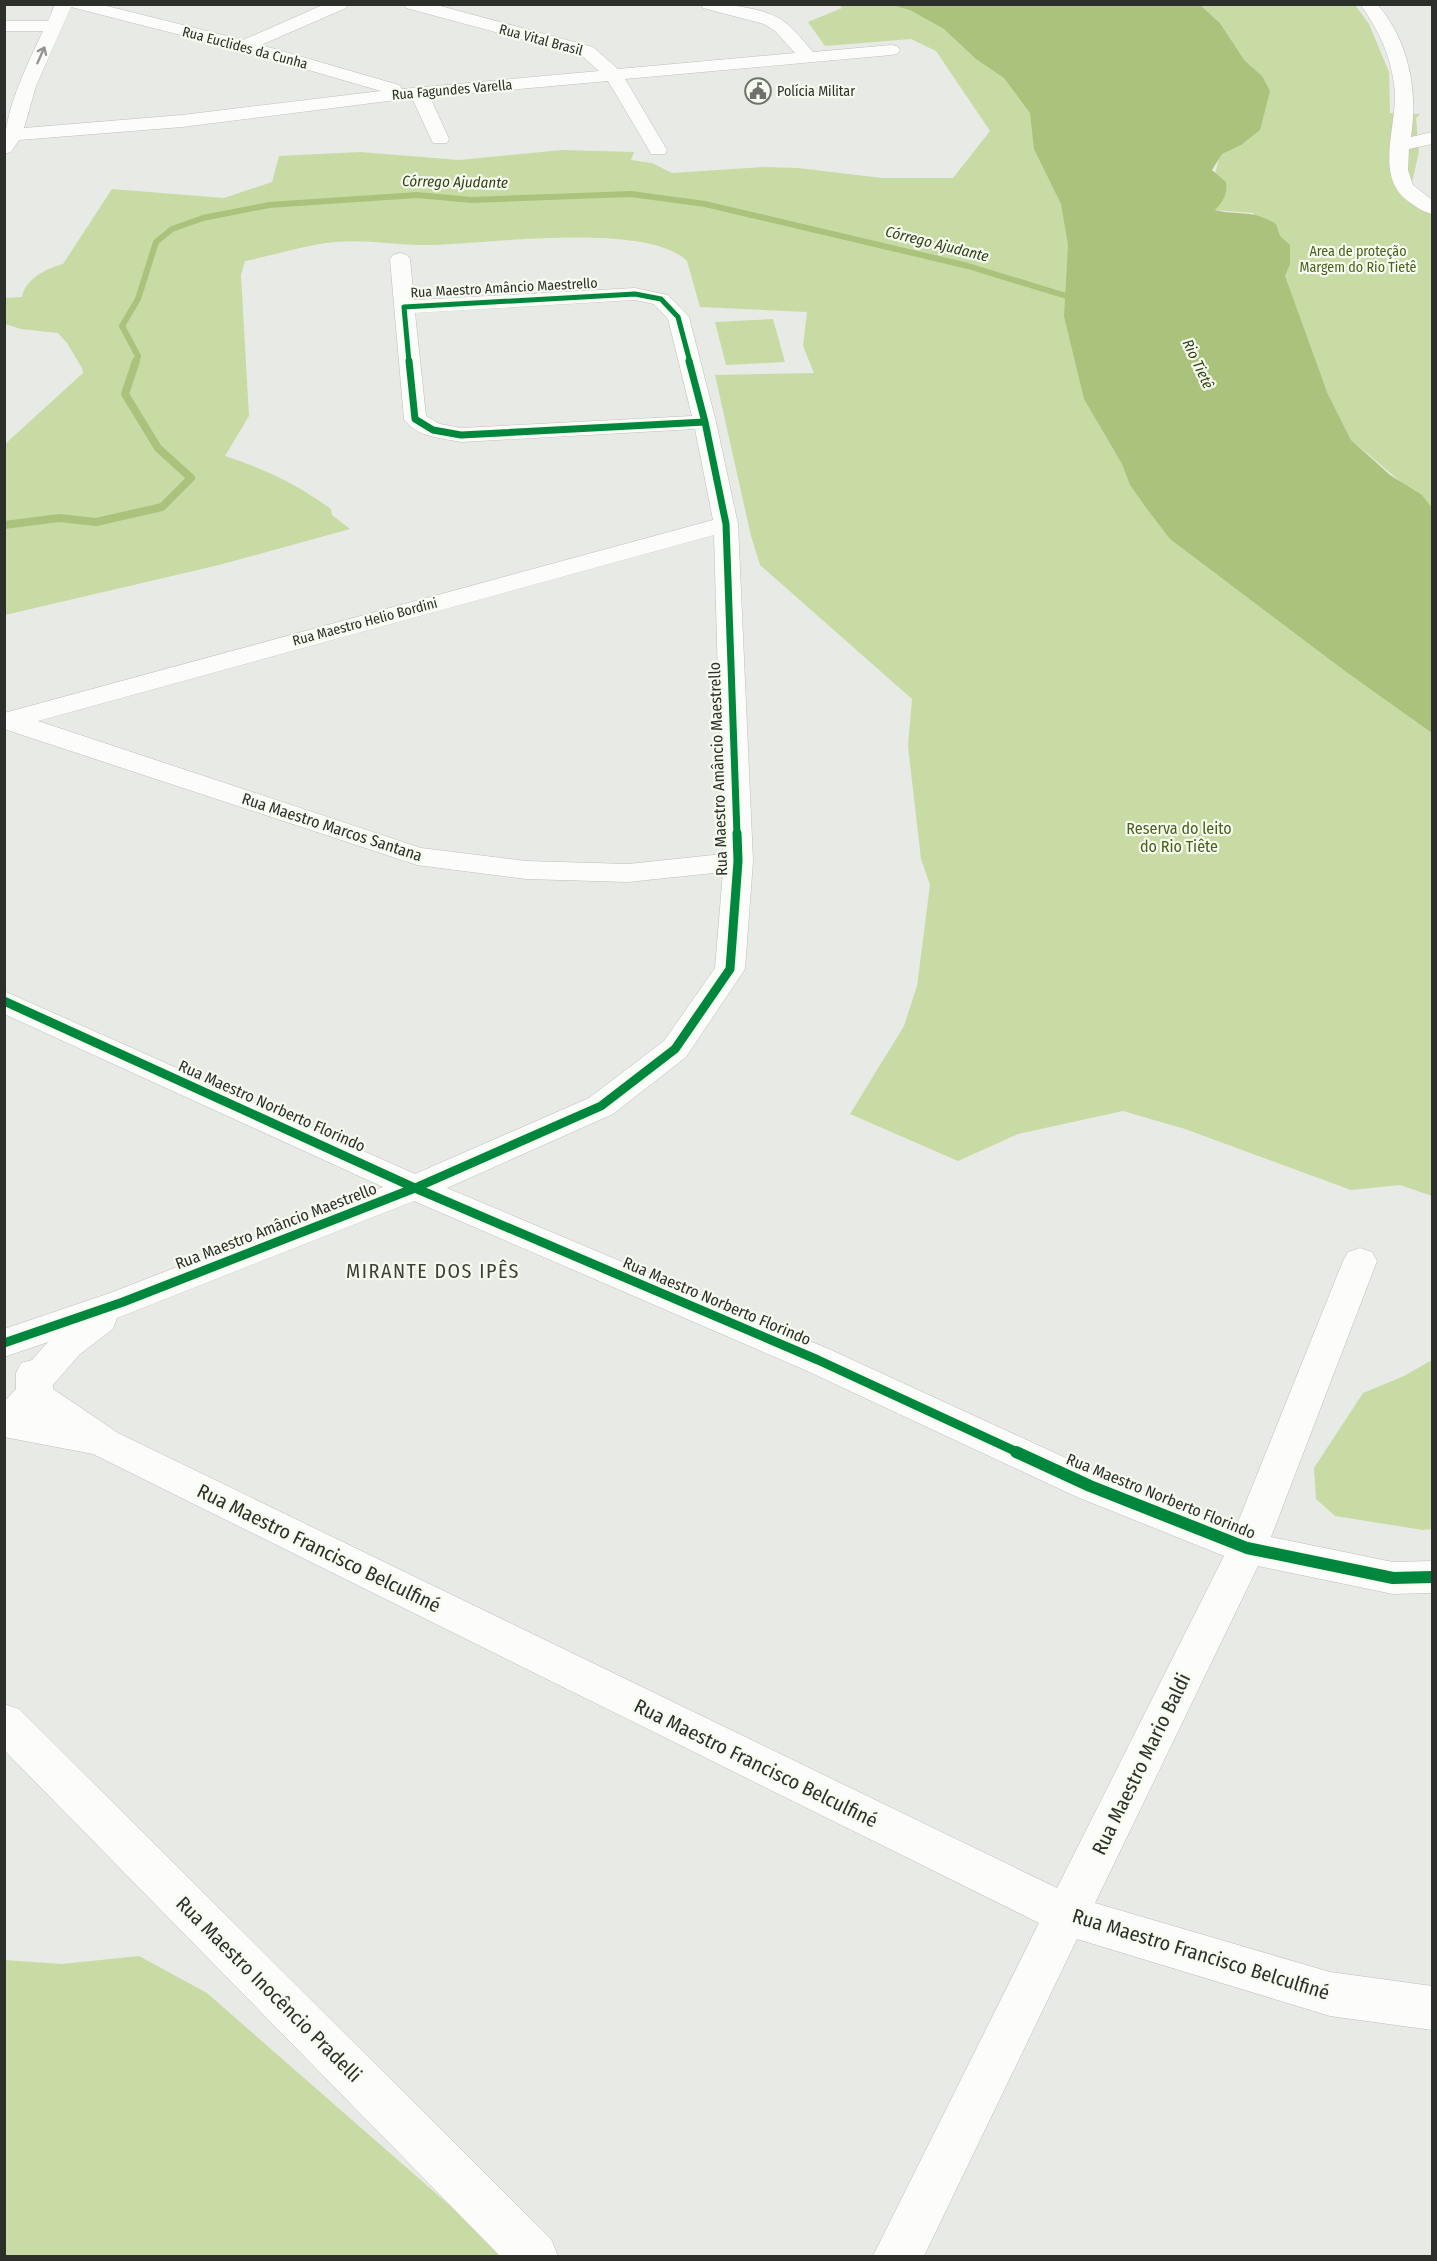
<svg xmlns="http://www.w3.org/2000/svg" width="1437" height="2261" font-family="'Fira Sans Condensed',sans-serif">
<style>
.green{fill:#c8dba5}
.water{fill:#abc27d}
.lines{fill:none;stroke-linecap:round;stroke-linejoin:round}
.stream-far1{stroke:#abc27d;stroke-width:6}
.stream{stroke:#abc27d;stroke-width:8}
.street-casing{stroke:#bebfbb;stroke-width:1}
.street{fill:#fcfcfb;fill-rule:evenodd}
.cycleway-far3-casing{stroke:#f6fbef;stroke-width:8}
.cycleway-far2-casing{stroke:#f6fbef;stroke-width:10}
.cycleway-far1-casing{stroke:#f6fbef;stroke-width:13}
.cycleway-casing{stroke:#f6fbef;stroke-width:16}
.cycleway-far3{stroke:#00873e;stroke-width:5}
.cycleway-far2{stroke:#00873e;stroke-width:7}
.cycleway-far1{stroke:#00873e;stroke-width:9}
.cycleway{stroke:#00873e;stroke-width:12}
.oneway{stroke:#949692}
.labels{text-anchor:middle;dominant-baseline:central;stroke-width:4.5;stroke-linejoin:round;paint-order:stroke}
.far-street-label{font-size:14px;fill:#2d2f2a;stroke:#f6fbef}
.far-poi-label{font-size:14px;fill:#2d2f2a;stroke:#f6fbef;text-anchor:start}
.far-park-label{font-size:14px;fill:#4b601d;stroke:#f6fbef}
.far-water-label{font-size:15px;font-style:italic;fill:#334119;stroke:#f6fbef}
.street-label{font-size:16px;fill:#2d2f2a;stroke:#f6fbef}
.park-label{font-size:16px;fill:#4b601d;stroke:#f6fbef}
.quarter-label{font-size:20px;letter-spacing:1.5px;fill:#3e4138;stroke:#f6fbef}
.near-street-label{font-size:20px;fill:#2d2f2a;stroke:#f6fbef}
</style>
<rect width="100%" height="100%" fill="#e8eae5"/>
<path class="green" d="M 838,4 L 958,5 L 1432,703 L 1432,1196 L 1400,1185 L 1351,1190 L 1185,1129 L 1123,1111 L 1018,1134 L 958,1161 L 850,1114 L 904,1026 L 917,986 L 930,885 L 921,859 L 908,746 L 912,699 L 760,565 L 751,536 L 715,375 L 814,373 L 803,346 L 807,312 L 700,307 L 687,261 C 646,221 485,244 427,245 C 397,245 365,239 335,242 C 305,245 275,255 245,261 L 241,275 L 249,416 L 225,456 C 267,470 295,483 331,509 L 332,515 L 350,529 L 219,565 L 5,615 L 5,444 L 83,373 L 82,368 L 67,343 L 58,333 L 21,329 L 5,324 L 5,298 L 22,297 C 25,279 47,268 63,264 L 112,189 L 224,198 L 272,182 L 279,156 L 360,152 L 459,160 L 562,150 L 634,152 L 631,160 L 652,163 L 672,173 L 765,167 L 798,168 L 882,178 L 953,178 L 990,131 L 936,51 L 911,39 L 825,46 L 808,22 L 842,8 Z
M 1200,5 L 1355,5 L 1369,24 L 1389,72 L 1390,113 L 1420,114 L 1416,118 L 1419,152 L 1411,187 L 1427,210 L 1432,214 L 1432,508 L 1351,440 L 1327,392 L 1253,213 L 1214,210 L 1215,174 L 1245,61 L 1220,23 Z
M 773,319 L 785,362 L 726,365 L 715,322 Z
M 1432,1360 L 1432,1529 L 1423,1530 L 1335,1516 L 1316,1499 L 1314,1468 L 1363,1393 L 1404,1376 Z
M 139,1956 L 207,1993 L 487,2238 L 513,2256 L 5,2256 L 4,1960 L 62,1964 Z"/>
<path class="water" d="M 892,5 L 1200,5 L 1220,23 L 1245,61 L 1262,76 L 1270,91 L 1260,130 L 1241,145 L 1222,154 L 1212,170 L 1226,182 C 1228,194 1223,202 1215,210 C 1240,216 1252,209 1276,224 L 1280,236 L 1290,245 L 1290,264 L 1285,276 L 1327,392 L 1351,440 L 1390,475 L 1422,495 L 1432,508 L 1432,733 L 1345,671 L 1170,539 L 1147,509 L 1130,485 L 1122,464 L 1084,399 L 1064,316 L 1068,245 L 1061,204 L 1034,149 L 1030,113 L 1004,78 L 976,59 L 944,29 L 910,10 Z"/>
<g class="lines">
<path class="stream-far1" d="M 136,362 L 138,356 L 122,326 L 138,299 L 156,242 L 172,229 L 203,218 L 269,205 L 417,195 L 471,200 L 631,194 L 705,204 L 968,266 L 1076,299"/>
<path class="stream" d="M 4,525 L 59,518 L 96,522 L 162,507 L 191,478 L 158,448 L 125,394 L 136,361"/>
<g class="street-casing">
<path id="street" d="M 55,4 L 99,4 L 243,40 L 325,4 L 348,4 L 346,8 L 261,45 L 399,85 L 402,89 L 599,71 L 581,55 L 406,8 L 404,4 L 433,4 L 593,47 L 618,69 L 795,53 L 775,31 L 764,24 L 703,8 L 701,4 C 726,4 768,7 787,24 C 797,32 805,43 813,52 L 891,45 L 897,46 L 900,50 L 897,54 L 891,55 L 625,79 L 667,150 L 665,154 L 651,154 L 649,150 L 608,81 L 430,97 L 449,139 L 447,143 L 433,143 L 431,139 L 412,98 L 182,127 L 19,140 L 11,152 L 4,154 C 4,110 25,70 43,31 L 4,31 L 4,21 L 48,21 ZM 71,7 L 239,50 L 381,91 L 182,115 L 24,128 L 36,86 Z
M 1360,4 L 1377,4 C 1409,41 1418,90 1411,137 L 1432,132 L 1432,144 L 1409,149 L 1408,170 L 1413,185 L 1432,200 L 1432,214 C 1423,212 1416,207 1408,201 C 1372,174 1400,122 1394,84 C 1390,53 1378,29 1360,4 Z
M 400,253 L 407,255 L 410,259 L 414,300 L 635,288 L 668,295 L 689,317 L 716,422 L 738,524 L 753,861 L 745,969 L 686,1057 L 613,1114 L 447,1188 L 831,1350 L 1103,1475 L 1236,1527 L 1343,1261 L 1348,1252 L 1360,1248 L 1372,1252 L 1377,1261 L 1271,1537 L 1393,1562 L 1432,1561 L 1432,1593 L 1393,1594 L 1258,1566 L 1095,1903 L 1330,1972 L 1432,1986 L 1432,2030 L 1330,2016 L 1077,1939 L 924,2256 L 873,2256 L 1039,1923 L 93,1454 L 4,1437 L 4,1402 L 16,1389 L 16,1373 L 21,1363 L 32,1360 L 48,1342 L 4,1357 L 4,1329 L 110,1293 L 383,1187 L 4,1014 L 4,991 L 415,1174 L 589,1098 L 664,1041 L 715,968 L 723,872 L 628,882 L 526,879 L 417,865 L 4,729 L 4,713 L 713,520 L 695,429 L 461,442 C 441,438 416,437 404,419 L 390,259 L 393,255 ZM 635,300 L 654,304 L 668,319 L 692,416 L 461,428 L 440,424 L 426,416 L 415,313 ZM 714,535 L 723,854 L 628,864 L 526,861 L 421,848 L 38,721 ZM 414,1201 L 805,1370 L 1077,1497 L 1224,1556 L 1057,1888 L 118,1433 L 53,1389 L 53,1385 L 80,1354 L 113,1329 L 117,1318 Z
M 4,1704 L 19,1709 L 551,2239 L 558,2256 L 500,2256 L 4,1750 Z"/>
</g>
<use href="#street" class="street"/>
<g class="cycleway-far3-casing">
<path id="cycleway-far3" d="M 409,362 L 404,307 L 635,294 L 661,299 L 678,317 L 690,362"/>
</g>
<g class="cycleway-far2-casing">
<path id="cycleway-far2" d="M 409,361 L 415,419 L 433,430 L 461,435 L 705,422
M 689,361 L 705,422
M 705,422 L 726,524 L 737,835"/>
</g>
<g class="cycleway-far1-casing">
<path id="cycleway-far1" d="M 4,1001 L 415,1188 L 818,1360 L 1019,1453
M 4,1343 L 123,1302 L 415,1188 L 601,1106 L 675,1049 L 730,969 L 738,861 L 737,833"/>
</g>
<g class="cycleway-casing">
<path id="cycleway" d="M 1016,1452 L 1090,1486 L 1247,1548 L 1393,1578 L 1432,1577"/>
</g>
<use href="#cycleway-far3" class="cycleway-far3"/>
<use href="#cycleway-far2" class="cycleway-far2"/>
<use href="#cycleway-far1" class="cycleway-far1"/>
<use href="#cycleway" class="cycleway"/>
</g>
<defs><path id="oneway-shaft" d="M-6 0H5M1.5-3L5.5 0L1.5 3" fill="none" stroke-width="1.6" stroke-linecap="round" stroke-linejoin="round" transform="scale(1.5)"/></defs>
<use class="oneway" href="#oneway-shaft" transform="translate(41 55) rotate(-66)"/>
<defs>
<g id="civic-ring" transform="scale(1.35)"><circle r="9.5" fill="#f6fbef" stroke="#6e706b" stroke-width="1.5"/><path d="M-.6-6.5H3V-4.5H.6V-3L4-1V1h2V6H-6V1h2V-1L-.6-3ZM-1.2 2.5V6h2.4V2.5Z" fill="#6e706b"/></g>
</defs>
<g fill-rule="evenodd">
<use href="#civic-ring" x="758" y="91"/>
</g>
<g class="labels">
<g class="far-street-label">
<text transform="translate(541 40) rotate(15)">Rua Vital Brasil</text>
<text transform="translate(245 48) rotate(15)">Rua Euclides da Cunha</text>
<text transform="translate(452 90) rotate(-5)">Rua Fagundes Varella</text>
<text transform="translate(504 288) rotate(-3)">Rua Maestro Amâncio Maestrello</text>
<text transform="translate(365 622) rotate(-15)">Rua Maestro Helio Bordini</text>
</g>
<g class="far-poi-label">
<text x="777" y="91">Polícia Militar</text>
</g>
<g class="far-park-label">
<text x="1358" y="251">Area de proteção<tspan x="1358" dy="16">Margem do Rio Tietê</tspan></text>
</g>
<g class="far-water-label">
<text transform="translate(455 182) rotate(1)">Córrego Ajudante</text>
<text transform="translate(937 244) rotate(14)">Córrego Ajudante</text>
<text transform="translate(1198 364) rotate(65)">Rio Tietê</text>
</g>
<g class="street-label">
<text transform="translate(718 769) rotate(-92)">Rua Maestro Amâncio Maestrello</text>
<text transform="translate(332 827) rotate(18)">Rua Maestro Marcos Santana</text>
<text transform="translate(272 1106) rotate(24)">Rua Maestro Norberto Florindo</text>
<text transform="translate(276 1226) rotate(-21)">Rua Maestro Amâncio Maestrello</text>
<text transform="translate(717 1301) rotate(23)">Rua Maestro Norberto Florindo</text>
<text transform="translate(1161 1496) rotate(22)">Rua Maestro Norberto Florindo</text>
</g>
<g class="park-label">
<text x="1179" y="828">Reserva do leito<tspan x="1179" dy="18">do Rio Tiête</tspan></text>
</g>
<g class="quarter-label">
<text x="433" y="1271">MIRANTE DOS IPÊS</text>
</g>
<g class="near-street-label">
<text transform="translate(319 1548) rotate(26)">Rua Maestro Francisco Belculfiné</text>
<text transform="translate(756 1763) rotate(26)">Rua Maestro Francisco Belculfiné</text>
<text transform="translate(1141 1764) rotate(-64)">Rua Maestro Mario Baldi</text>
<text transform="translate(1201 1954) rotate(17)">Rua Maestro Francisco Belculfiné</text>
<text transform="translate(269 1989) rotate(45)">Rua Maestro Inocêncio Pradelli</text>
</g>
</g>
<rect width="1437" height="2261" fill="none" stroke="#2d2f2a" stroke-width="12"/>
</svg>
